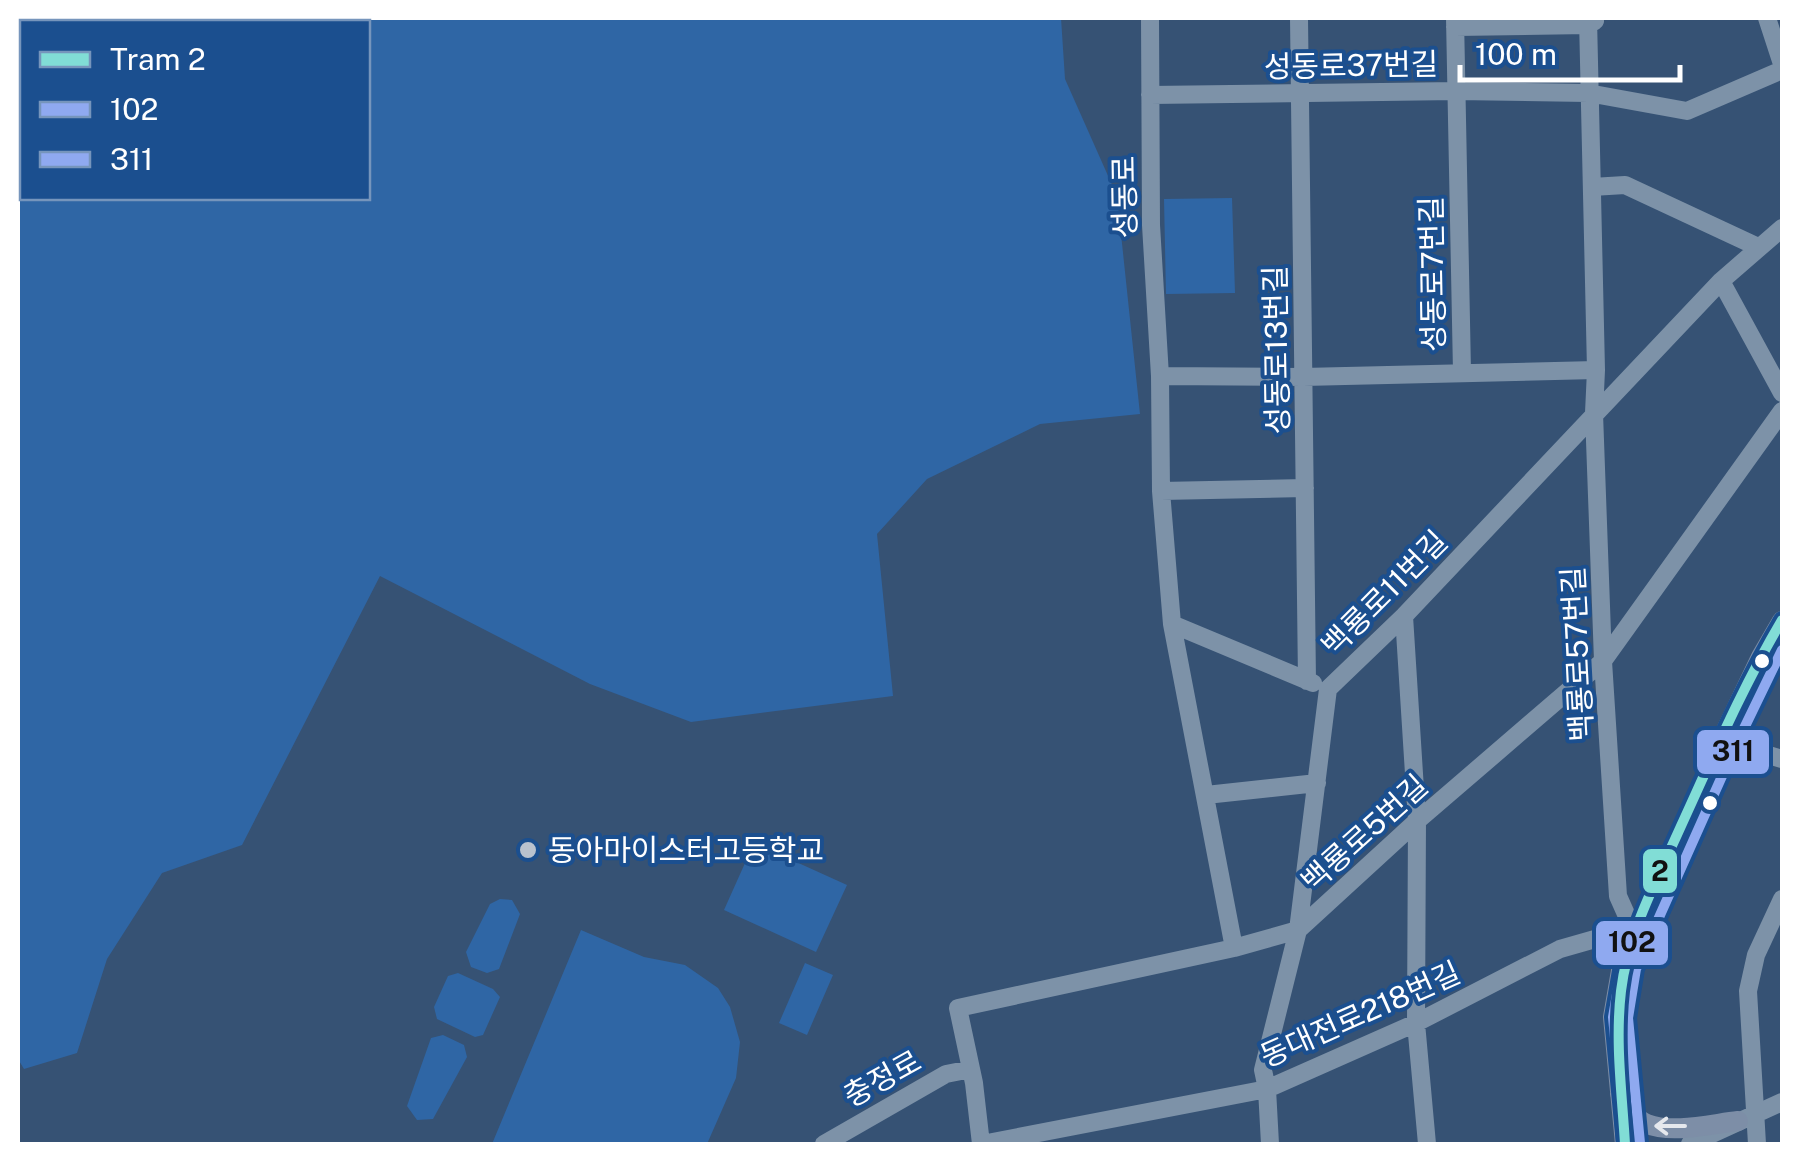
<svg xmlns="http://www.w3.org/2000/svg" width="1800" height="1162" font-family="'Public Sans','Noto Sans KR',sans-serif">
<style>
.green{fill:#2f66a5}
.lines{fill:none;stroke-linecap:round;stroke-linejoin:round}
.minor{stroke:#7d92a8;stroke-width:18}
.major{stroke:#7d8ea7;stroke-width:20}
.bus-1-casing{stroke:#1b4f8f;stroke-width:18}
.bus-2-casing{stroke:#1b4f8f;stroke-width:18}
.bus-1{stroke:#8fa9f0;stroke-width:10}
.bus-2{stroke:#8fa9f0;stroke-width:10}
.tram-1-casing{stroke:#1b4f8f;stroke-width:18}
.tram-1{stroke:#81ddd6;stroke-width:10}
.oneway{stroke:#e5e8ed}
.bus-dot{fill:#fff;stroke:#1b4f8f;stroke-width:4}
.poi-dot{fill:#b9c2ce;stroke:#1b4f8f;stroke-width:4}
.labels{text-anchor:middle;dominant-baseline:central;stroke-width:8;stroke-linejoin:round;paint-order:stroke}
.street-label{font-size:30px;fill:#fff;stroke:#1b4f8f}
.poi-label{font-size:30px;fill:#fff;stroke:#1b4f8f;text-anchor:start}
.line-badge{stroke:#1b4f8f;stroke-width:4}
.pale-badge-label{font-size:28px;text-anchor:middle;font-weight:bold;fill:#111}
</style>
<rect width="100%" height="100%" fill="#365274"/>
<path class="green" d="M 83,18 L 1061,18 L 1065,79 L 1117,196 L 1140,414 L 1040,424 L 927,479 L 877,534 L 893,696 L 691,722 L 590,684 L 380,576 L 242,845 L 162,873 L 107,959 L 77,1053 L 24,1069 L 18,1059 L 18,163 L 22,152 L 22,198 L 368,198 L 368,22 L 81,22 Z
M 1232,198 L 1235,293 L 1166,294 L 1164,199 Z
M 754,843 L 847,885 L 816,952 L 724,910 Z
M 500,899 L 512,900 L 520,914 L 499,969 L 487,973 L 471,967 L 466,952 L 490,904 Z
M 581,930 L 644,957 L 685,965 L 718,988 L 730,1007 L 740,1042 L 736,1078 L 707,1144 L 492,1144 Z
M 805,963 L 833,975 L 807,1035 L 779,1023 Z
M 458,973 L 493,989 L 500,997 L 483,1035 L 475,1037 L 437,1019 L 434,1007 L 448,976 Z
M 443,1035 L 464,1045 L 467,1057 L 433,1119 L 417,1120 L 407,1106 L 431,1038 Z"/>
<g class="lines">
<path class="minor" d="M 1150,18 L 1151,225 L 1160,376 L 1161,491 L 1172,624 L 1234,948
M 1299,18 L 1307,681
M 1455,18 L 1462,372
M 1767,18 L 1782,64
M 1455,27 L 1588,25 L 1595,21
M 1150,95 L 1456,91 L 1588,93 L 1687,111 L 1782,70
M 1592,187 L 1625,185 L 1758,247
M 1721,281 L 1782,393
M 1160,376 L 1303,377 L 1596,370
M 1161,491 L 1305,488
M 1404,616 L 1417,821 L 1416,1023 L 1427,1144
M 1172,624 L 1313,683
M 1721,741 L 1782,759
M 1206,795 L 1317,783
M 824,1144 L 946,1074 L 971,1069
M 981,1144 L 974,1083 L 958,1008 L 1234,948 L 1298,930 L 1417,821 L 1603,661 L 1782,411
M 982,1144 L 1267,1089 L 1416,1023 L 1560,949 L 1609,935 L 1634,932 L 1618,896 L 1603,661 L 1594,413 L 1596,370 L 1588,18
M 1270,1144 L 1267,1089 L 1263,1070 L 1298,930 L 1328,689 L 1404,616 L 1721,281 L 1782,228
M 1690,1144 L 1782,1102
M 1757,1144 L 1748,991 L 1756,955 L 1782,899"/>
<path class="major" d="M 31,22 L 34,18
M 18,50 L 22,40
M 1620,1094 C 1627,1105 1634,1119 1647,1124 C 1672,1134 1711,1124 1738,1121
M 1625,1144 L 1613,1017 L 1622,965 L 1721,741 L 1761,657 L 1782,621"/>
<g class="bus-1-casing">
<path id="bus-1" d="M 1625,1144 L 1613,1017 L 1622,965 L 1721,741 L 1782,621"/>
</g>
<g class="bus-2-casing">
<path id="bus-2" d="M 1640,1143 L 1628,1018 L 1636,969 L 1735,747 L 1782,650"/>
</g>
<use href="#bus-1" class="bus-1"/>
<use href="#bus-2" class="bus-2"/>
<g class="tram-1-casing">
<path id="tram-1" d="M 1625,1144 C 1622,1093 1615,1042 1621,991 C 1628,932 1657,880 1681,826 C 1713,756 1743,686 1782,620"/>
</g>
<use href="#tram-1" class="tram-1"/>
</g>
<defs><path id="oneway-shaft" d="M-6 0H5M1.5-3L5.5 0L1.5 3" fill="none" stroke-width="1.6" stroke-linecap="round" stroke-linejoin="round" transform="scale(2.5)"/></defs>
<use class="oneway" href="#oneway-shaft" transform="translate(1670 1126) rotate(-180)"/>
<g class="bus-dot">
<circle cx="1762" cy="661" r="9"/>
<circle cx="1710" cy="803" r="9"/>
</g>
<circle class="poi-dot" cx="528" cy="850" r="10"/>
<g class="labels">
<g class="street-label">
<text transform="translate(1351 65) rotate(-1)">성동로37번길</text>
<text transform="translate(1124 197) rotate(-91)">성동로</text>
<text transform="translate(1432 274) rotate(-91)">성동로7번길</text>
<text transform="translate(1276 350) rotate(-91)">성동로13번길</text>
<text transform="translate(1384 593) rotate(-45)">백룡로11번길</text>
<text transform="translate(1577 654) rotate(-93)">백룡로57번길</text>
<text transform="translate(1364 833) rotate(-42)">백룡로5번길</text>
<text transform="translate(1360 1014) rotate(-24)">동대전로218번길</text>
<text transform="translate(882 1078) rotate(-29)">충정로</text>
</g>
<g class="poi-label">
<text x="548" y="850">동아마이스터고등학교</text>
</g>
</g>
<g class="line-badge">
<rect x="1695" y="728" width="76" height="48" rx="10" fill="#8fa9f0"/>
<rect x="1641" y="847" width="38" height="48" rx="10" fill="#81ddd6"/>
<rect x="1594" y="919" width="76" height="48" rx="10" fill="#8fa9f0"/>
</g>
<g class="pale-badge-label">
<text x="1733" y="761">311</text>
<text x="1660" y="881">2</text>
<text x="1632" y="952">102</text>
</g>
<rect width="1800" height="1162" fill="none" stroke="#ffffff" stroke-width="40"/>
<rect x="20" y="20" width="350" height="180" fill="#1b4f8f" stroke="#7695bc" stroke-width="2.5"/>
<rect x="40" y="52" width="50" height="15" fill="#81ddd6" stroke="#7695bc" stroke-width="2.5"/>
<text x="110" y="70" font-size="30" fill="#ffffff">Tram 2</text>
<rect x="40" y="102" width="50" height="15" fill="#8fa9f0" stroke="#7695bc" stroke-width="2.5"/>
<text x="110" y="120" font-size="30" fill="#ffffff">102</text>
<rect x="40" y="152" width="50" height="15" fill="#8fa9f0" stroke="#7695bc" stroke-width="2.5"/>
<text x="110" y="170" font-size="30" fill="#ffffff">311</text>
<path d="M1460 65v15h220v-15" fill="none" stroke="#ffffff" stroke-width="5"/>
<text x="1475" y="65" font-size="30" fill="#ffffff" stroke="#1b4f8f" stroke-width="8" paint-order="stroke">100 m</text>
</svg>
